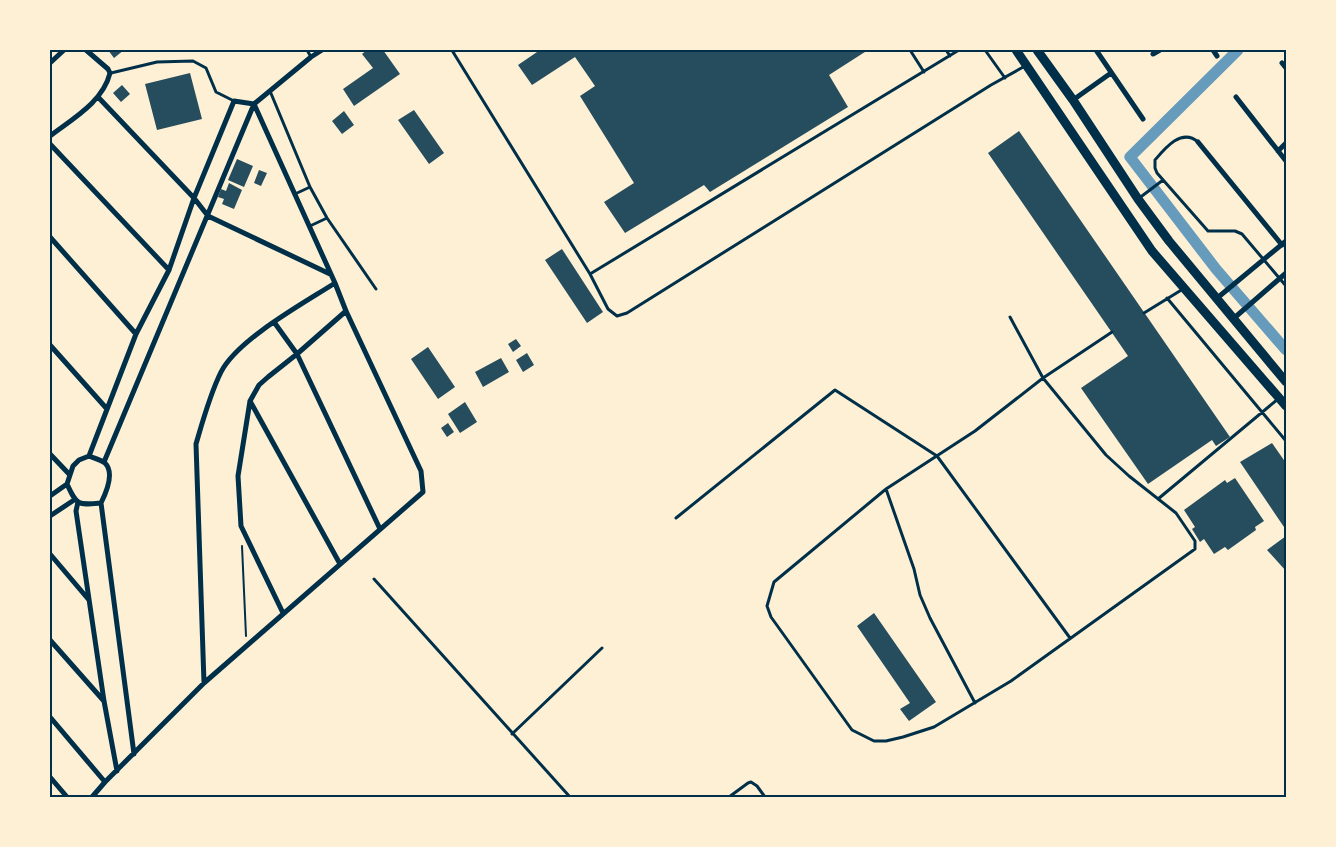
<svg xmlns="http://www.w3.org/2000/svg" width="1336" height="847" font-family="Helvetica,sans-serif">
<style>
.lines{fill:none;stroke-linecap:round;stroke-linejoin:round}
.canal{stroke:#669bbc;stroke-width:11}
.building{fill:#264d5e}
.path{stroke:#003049;stroke-width:2}
.service{stroke:#003049;stroke-width:3}
.minor{stroke:#003049;stroke-width:5}
.secondary{stroke:#003049;stroke-width:9}
.neatline{fill:none;stroke:#003049;stroke-width:2}
</style>
<rect width="100%" height="100%" fill="#fdf0d5"/>
<g class="lines">
<path class="canal" d="M 1238,50 L 1130,157 L 1216,269 L 1286,350"/>
</g>
<path class="building" d="M 108,50 L 124,50 L 114,58 Z
M 367,50 L 383,50 L 400,74 L 354,106 L 343,89 L 373,68 L 362,54 Z
M 540,50 L 868,50 L 829,75 L 848,107 L 710,192 L 704,185 L 625,233 L 604,202 L 634,183 L 580,96 L 595,86 L 575,57 L 532,85 L 518,65 Z
M 190,73 L 202,119 L 157,130 L 145,84 Z
M 122,85 L 130,94 L 121,102 L 113,93 Z
M 414,110 L 444,153 L 429,164 L 398,120 Z
M 344,111 L 354,125 L 342,134 L 332,121 Z
M 1019,131 L 1230,437 L 1216,446 L 1212,440 L 1148,484 L 1081,388 L 1128,356 L 988,153 Z
M 237,159 L 253,166 L 244,187 L 228,180 Z
M 259,170 L 267,173 L 261,186 L 254,183 Z
M 229,183 L 242,190 L 234,209 L 222,204 L 224,199 L 218,197 L 221,189 L 226,191 Z
M 562,249 L 603,312 L 587,323 L 545,260 Z
M 516,339 L 521,346 L 513,352 L 508,344 Z
M 428,347 L 455,387 L 438,399 L 411,359 Z
M 527,353 L 534,365 L 523,372 L 516,360 Z
M 501,358 L 509,372 L 483,387 L 475,372 Z
M 465,402 L 477,422 L 460,433 L 448,414 Z
M 448,423 L 454,432 L 447,437 L 441,428 Z
M 1272,443 L 1286,463 L 1286,530 L 1240,462 Z
M 1235,478 L 1264,521 L 1255,527 L 1256,530 L 1228,550 L 1225,547 L 1214,554 L 1204,539 L 1200,542 L 1192,529 L 1195,527 L 1184,510 L 1225,480 L 1227,483 Z
M 1286,536 L 1286,571 L 1267,550 Z
M 874,613 L 936,702 L 909,721 L 900,709 L 910,703 L 857,626 Z"/>
<g class="lines">
<path class="path" d="M 242,546 L 246,636"/>
<path class="service" d="M 307,50 L 311,57
M 456,50 L 453,52 L 590,274 L 959,50
M 910,50 L 924,72
M 946,50 L 950,56
M 985,50 L 1005,78
M 111,73 L 157,62 L 193,61 L 206,68 L 216,92 L 234,101
M 270,91 L 310,187
M 1198,142 C 1182,128 1166,147 1155,160 L 1155,168 L 1157,173 L 1208,231 L 1235,231 L 1242,234 L 1286,286
M 295,194 L 310,187 L 327,218 L 376,289
M 1138,199 L 1163,180
M 310,226 L 327,218
M 590,274 L 608,309 L 617,316 L 627,313 L 991,85 L 1025,66
M 1167,298 L 1286,441
M 1144,313 L 1183,289
M 1010,317 L 1043,378 L 1106,455 L 1129,476 L 1176,513 L 1195,541 L 1195,549 L 1011,681 L 934,727 L 903,737 L 886,741 L 874,741 L 852,730 L 771,617 L 767,606 L 774,582 L 886,489 L 975,431 L 1043,378 L 1112,332
M 1286,318 L 1286,325
M 886,489 L 914,569 L 920,595 L 930,618 L 975,703
M 1158,499 L 1278,399
M 676,518 L 835,390 L 937,456 L 1070,638
M 374,579 L 570,797
M 512,734 L 602,648
M 729,797 L 748,783 L 751,782 L 757,786 L 765,797"/>
<path class="minor" d="M 1096,50 L 1143,119
M 1213,50 L 1217,56
M 1153,54 L 1160,50
M 50,63 L 64,50
M 1282,63 L 1286,68
M 98,97 L 194,198 L 208,216 L 330,274
M 1236,97 L 1286,161
M 1073,100 L 1111,73
M 50,136 C 72,119 103,102 110,73 L 108,69 L 86,50
M 1198,142 L 1282,245
M 50,144 L 169,270
M 1278,151 L 1286,143
M 50,237 L 136,334
M 1216,299 L 1286,241
M 1233,319 L 1286,273
M 274,322 L 297,354 L 380,529
M 50,345 L 107,409
M 250,401 L 340,564
M 50,454 L 69,474
M 89,456 C 94,458 101,460 105,463 C 115,473 106,493 101,503 L 134,754
M 104,462 L 254,104 L 311,57 L 322,50
M 67,484 C 77,506 78,505 101,503
M 50,496 L 67,484 L 73,466 L 79,460 L 89,456 L 136,334 L 169,270 L 194,198 L 234,101 L 254,104
M 78,502 L 76,511 L 104,701 L 117,771
M 50,516 L 74,500
M 50,554 L 89,600
M 283,613 L 241,526 L 238,476 L 250,401 L 259,385 L 268,377 L 297,354 L 346,311
M 50,640 L 103,700
M 204,683 L 196,444 C 203,420 210,394 221,372 C 238,339 304,303 335,283
M 50,717 L 105,782
M 50,777 L 67,797
M 92,797 L 105,782 L 204,683 L 423,492 L 421,471 L 346,311 L 335,283 L 254,104"/>
<path class="secondary" d="M 1016,50 L 1152,251 L 1286,406
M 1037,50 L 1073,100 L 1138,199 L 1169,241 L 1286,382"/>
</g>
<rect width="1336" height="847" fill="none" stroke="#fdf0d5" stroke-width="102"/>
<rect x="51" y="51" width="1234" height="745" class="neatline"/>
</svg>
